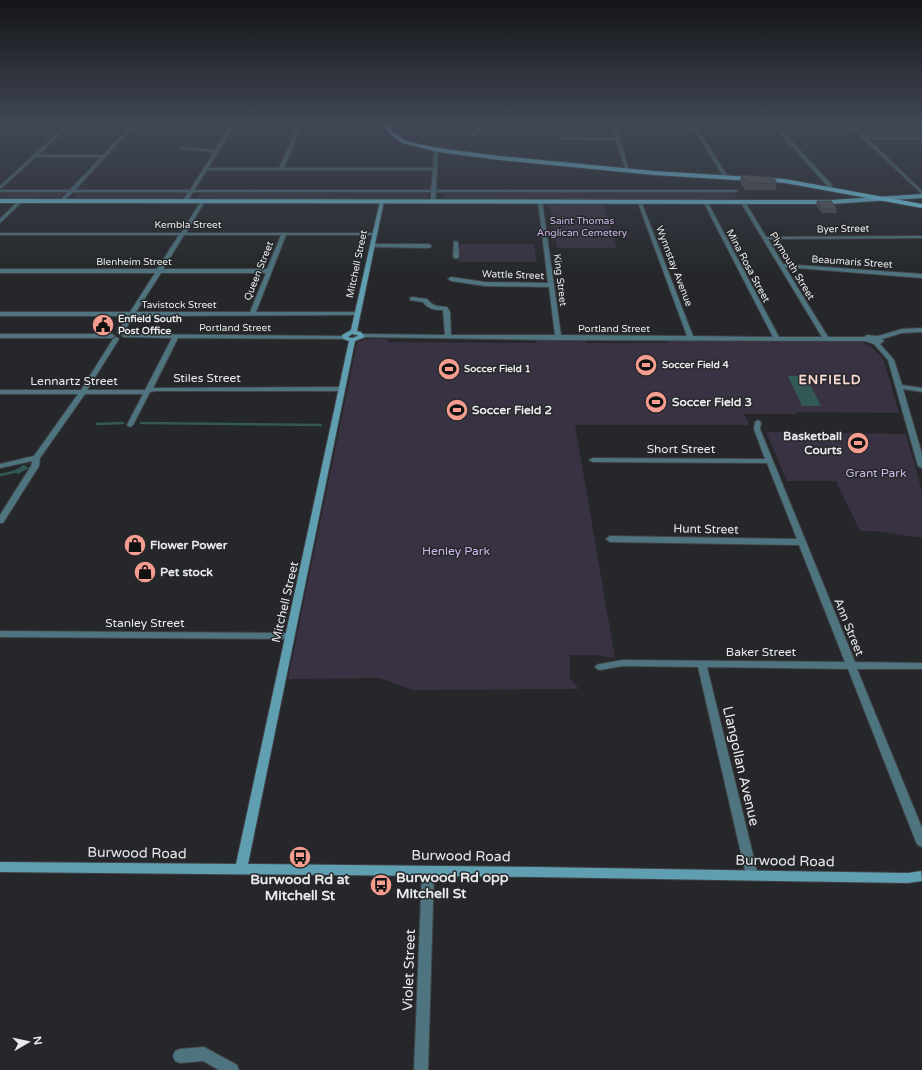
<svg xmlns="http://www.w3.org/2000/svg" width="922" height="1070" font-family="'Varela Round',sans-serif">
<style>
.green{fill:#383242}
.water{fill:#325956}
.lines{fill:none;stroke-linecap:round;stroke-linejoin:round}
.stream{stroke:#325956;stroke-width:2.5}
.canal{fill:#325956;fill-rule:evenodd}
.street-casing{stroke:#404245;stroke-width:2}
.secondary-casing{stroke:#404245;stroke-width:2}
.primary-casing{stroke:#404245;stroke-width:2}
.highway-casing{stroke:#404245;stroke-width:2}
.street{fill:#4d747f;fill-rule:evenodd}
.secondary{fill:#5f9fb1;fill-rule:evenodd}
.primary{fill:#6cc0d8;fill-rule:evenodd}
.highway{fill:#77dffc;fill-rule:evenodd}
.wall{fill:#4c4d4f}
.building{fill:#58595c;stroke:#3e3e40}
.labels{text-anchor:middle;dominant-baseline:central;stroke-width:3;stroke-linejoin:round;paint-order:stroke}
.far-park-label{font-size:10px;fill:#ccb7ea;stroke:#25272a}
.far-street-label{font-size:10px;fill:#e7e9eb;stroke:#25272a}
.far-poi-label{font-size:10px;font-weight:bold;fill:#e7e9eb;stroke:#25272a;text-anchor:start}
.street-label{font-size:12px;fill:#e7e9eb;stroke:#25272a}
.poi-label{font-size:12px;font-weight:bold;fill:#e7e9eb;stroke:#25272a;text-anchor:start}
.park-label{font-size:12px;fill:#ccb7ea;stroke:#25272a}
.far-district-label{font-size:13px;font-weight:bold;letter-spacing:1px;fill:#fcd9d3;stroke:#25272a}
.near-street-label{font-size:14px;fill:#e7e9eb;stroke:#25272a}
.near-poi-label{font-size:14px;font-weight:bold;fill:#e7e9eb;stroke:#25272a;text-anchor:start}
</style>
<rect width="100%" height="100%" fill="#25272a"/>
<path class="green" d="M 184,192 L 185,193 L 182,198 L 177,200 L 70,200 L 77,193 Z
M 734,192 L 738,200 L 447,200 L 442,194 L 443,193 Z
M 1,193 L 64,193 L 58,199 L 0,199 Z
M 203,193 L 428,193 L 428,198 L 398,199 L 196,198 L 198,194 Z
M 549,205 L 604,205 L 617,248 L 557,248 Z
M 459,244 L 534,244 L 537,262 L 459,262 Z
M 364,339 L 388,339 L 388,342 L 536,343 L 535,340 L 586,341 L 586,343 L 668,343 L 668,341 L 862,342 L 870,346 L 883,358 L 899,413 L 796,412 L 797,414 L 744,414 L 749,425 L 575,425 L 615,658 L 594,655 L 570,655 L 570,678 L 579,689 L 412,690 L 380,678 L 288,679 L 357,343 Z
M 766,432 L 906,434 L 922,491 L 922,538 L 877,531 L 860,531 L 836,481 L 787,481 Z"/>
<path class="water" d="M 788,376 L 806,376 L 821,406 L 802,406 Z"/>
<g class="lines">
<path class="stream" d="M 141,423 L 321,425
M 97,424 L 123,423
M 0,475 L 18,471"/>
<path class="canal" d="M 24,465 L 29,468 L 18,474 L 13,471 Z"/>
<g class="street-casing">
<path id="street" d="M 66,125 L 70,125 L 38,155 L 103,155 L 131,125 L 135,125 L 75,190 L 190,190 L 214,152 L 178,148 L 180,147 L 215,150 L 231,125 L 235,125 L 208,168 L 279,168 L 298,125 L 302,125 L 284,168 L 433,168 L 434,151 L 440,146 L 442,147 L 438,151 L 436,190 L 736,190 L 738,191 L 736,192 L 436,192 L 435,201 L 433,202 L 431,201 L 431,192 L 193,192 L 187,202 L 185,202 L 183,201 L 188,192 L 73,192 L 62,202 L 60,201 L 68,192 L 0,192 L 0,190 L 70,190 L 101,157 L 36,157 L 0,189 L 0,186 ZM 207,170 L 433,170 L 431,190 L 194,190 Z
M 481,125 L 485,125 C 482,130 476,136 471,136 L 471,134 L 479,128 Z
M 610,125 L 614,125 L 620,139 L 629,171 L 626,170 L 615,140 L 560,139 L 558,138 L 560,137 L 615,138 Z
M 691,125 L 695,125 L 727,175 L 727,176 L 723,176 Z
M 773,125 L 777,125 L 832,185 L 832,187 L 828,187 Z
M 849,125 L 853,125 L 866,137 L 922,137 L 922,139 L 868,139 L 922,191 L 922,194 Z
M 914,125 L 919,125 L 922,128 L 922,131 Z
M 19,200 L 23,201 L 0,223 L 0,219 Z
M 203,200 L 205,201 L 186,233 L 377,233 L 377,235 L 286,235 L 256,312 L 357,312 L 360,314 L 359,315 L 134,316 L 122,334 L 120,335 L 117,333 L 128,316 L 0,316 L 0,312 L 130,312 L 155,273 L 0,273 L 0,269 L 157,269 L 179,235 L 0,235 L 0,233 L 181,233 L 201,201 ZM 184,235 L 281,235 L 267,269 L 163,269 ZM 161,273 L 266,273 L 250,312 L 136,312 Z
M 540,200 L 542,201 L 561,335 L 687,336 L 637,200 L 641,201 L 693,336 L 773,337 L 703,201 L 703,200 L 707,201 L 779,337 L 822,337 L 740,201 L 740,200 L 744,200 L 766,237 L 922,236 L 922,238 L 768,239 L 783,264 L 922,274 L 922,278 L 785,267 L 828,337 L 864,337 L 867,335 L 878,336 L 902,329 L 922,328 L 922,332 L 902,333 L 882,339 L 884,341 L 880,344 L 894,360 L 902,385 L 922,388 L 922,392 L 903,389 L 922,454 L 922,468 L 918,466 L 888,360 L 874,344 L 865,341 L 558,340 L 360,337 L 359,336 L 362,334 L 445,335 L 443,310 C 434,310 428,309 423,302 L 410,300 L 410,298 L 412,297 L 427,299 C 433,307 438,306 447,307 L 450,312 L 451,335 L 555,335 L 549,287 L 485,286 L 451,281 L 448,279 L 451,277 L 485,282 L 548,283 L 538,201 Z
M 454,241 L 458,242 L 459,257 L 456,259 L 453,257 Z
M 373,244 L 429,244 L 432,246 L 429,248 L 371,247 L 370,246 Z
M 0,334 L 112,334 L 115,336 L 112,338 L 0,338 Z
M 125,334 L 347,336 L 348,337 L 345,339 L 178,338 L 153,388 L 342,387 L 345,389 L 342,391 L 156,391 L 150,392 L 133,425 L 130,427 L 127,425 L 143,394 L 85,394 L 40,458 L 39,466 L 3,523 L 0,523 L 0,515 L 31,466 L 32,461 L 0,468 L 0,464 L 34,456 L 78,394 L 0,394 L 0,390 L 81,390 L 113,339 L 116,337 L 119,339 L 87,390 L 145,390 L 172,338 L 123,337 L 122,336 Z
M 758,420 L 761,422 L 760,429 L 855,662 L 922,663 L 922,669 L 857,669 L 922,828 L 922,847 L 918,845 L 916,842 L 848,669 L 707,667 L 758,875 L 756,879 L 752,880 L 748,879 L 746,875 L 698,667 L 623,666 L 600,670 L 597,669 L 595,667 L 597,665 L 600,664 L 623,660 L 845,662 L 799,545 L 610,542 L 606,539 L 610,536 L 797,539 L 767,463 L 593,462 L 589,460 L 593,458 L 765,459 L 754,429 L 755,422 Z
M 0,631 L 289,633 L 292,634 L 294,636 L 292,638 L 289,639 L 0,637 Z
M 428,866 L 432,867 L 434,871 L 428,1070 L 414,1070 L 422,871 L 424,867 Z
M 204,1047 L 237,1065 L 239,1070 L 219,1070 L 203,1061 L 180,1063 L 175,1061 L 173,1056 L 175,1051 L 180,1049 Z"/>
</g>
<g class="secondary-casing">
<path id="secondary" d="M 382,200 L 384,201 L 357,331 L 361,332 L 365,337 L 355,341 L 248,864 L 536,867 L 908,873 L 921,871 L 922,881 L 908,883 L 536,877 L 0,872 L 0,862 L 236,864 L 349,341 L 343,339 L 342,335 L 351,330 L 380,201 ZM 352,334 L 357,335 L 358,336 L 352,338 L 348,337 Z"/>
</g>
<g class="primary-casing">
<path id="primary" d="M 922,194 L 922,198 L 831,204 L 0,203 L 0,199 L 831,200 Z"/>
</g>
<g class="highway-casing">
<path id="highway" d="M 384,125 L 390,125 L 392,131 L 406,141 L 438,148 L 499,156 L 654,171 L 785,179 L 922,204 L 922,208 L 785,183 L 654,175 L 499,160 L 438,152 L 402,143 L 388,133 Z"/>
</g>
<use href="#street" class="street"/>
<use href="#secondary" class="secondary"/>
<use href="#primary" class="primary"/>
<use href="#highway" class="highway"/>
</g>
<path class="wall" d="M 741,175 L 777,183 L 775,190 L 745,190 L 740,182 Z
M 817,201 L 837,209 L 836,213 L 822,213 L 816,205 Z"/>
<path class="building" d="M 741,175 L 773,177 L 777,183 L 747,183 Z
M 817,201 L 831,201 L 837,209 L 823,209 Z"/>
<linearGradient id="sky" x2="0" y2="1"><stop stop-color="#141517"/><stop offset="0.45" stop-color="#404755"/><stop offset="1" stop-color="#404755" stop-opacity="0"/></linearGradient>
<rect width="922" height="275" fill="url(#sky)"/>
<defs>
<g id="civic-disc" transform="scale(1.15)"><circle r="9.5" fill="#f59d8f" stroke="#25272a"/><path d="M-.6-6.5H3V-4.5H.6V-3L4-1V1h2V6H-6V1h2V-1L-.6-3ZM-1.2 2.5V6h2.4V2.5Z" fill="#111"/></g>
<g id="stadium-disc" transform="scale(1.15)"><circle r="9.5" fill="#f59d8f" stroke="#25272a"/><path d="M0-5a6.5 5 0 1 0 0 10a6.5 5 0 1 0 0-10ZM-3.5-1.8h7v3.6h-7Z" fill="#111"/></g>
<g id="shop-disc" transform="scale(1.15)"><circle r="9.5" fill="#f59d8f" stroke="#25272a"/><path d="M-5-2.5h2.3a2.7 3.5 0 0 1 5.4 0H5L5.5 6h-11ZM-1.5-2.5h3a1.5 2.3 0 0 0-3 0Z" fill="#111"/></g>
<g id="bus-disc" transform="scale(1.15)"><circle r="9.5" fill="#f59d8f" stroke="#25272a"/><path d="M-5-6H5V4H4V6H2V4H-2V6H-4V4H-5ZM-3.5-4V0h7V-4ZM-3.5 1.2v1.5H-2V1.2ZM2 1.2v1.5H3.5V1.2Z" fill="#111"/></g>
</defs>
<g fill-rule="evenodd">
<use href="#civic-disc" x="103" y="325"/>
<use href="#stadium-disc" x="646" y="365"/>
<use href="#stadium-disc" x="449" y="369"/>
<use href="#stadium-disc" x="656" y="402"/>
<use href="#stadium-disc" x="457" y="410"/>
<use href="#stadium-disc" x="858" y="443"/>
<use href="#shop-disc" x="135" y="545"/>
<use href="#shop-disc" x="145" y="572"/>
<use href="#bus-disc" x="300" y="857"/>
<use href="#bus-disc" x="381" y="885"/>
</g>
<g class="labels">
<g class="far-park-label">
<text x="582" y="221">Saint Thomas<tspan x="582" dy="12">Anglican Cemetery</tspan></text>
</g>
<g class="far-street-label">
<text x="188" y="225">Kembla Street</text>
<text transform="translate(843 229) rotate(-1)">Byer Street</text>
<text x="134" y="262">Blenheim Street</text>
<text transform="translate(852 262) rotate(4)">Beaumaris Street</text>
<text transform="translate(357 264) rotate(-78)">Mitchell Street</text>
<text transform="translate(674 266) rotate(69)">Wynnstay Avenue</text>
<text transform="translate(748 266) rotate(62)">Mina Rosa Street</text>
<text transform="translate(792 266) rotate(59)">Plymouth Street</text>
<text transform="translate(259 271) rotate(-68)">Queen Street</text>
<text transform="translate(513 275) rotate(2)">Wattle Street</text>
<text transform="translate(560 280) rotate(83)">King Street</text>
<text x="179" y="305">Tavistock Street</text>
<text x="235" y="328">Portland Street</text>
<text x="614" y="329">Portland Street</text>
</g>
<g class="far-poi-label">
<text x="118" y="319">Enfield South<tspan x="118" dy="12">Post Office</tspan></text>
<text x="662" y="365">Soccer Field 4</text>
<text x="464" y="369">Soccer Field 1</text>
</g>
<g class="street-label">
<text x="207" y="378">Stiles Street</text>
<text x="74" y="381">Lennartz Street</text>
<text x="681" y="449">Short Street</text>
<text transform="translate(706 529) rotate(1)">Hunt Street</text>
<text transform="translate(285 602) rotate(-77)">Mitchell Street</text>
<text x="145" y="623">Stanley Street</text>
<text transform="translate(849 627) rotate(68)">Ann Street</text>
<text x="761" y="652">Baker Street</text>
</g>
<g class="poi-label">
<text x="672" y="402">Soccer Field 3</text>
<text x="472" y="410">Soccer Field 2</text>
<text x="842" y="436" text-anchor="end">Basketball<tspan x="842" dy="14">Courts</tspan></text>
<text x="150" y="545">Flower Power</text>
<text x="160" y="572">Pet stock</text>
</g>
<g class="park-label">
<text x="876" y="473">Grant Park</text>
<text x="456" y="551">Henley Park</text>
</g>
<g class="far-district-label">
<text x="830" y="380">ENFIELD</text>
</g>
<g class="near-street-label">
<text transform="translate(741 766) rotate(77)">Llangollan Avenue</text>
<text transform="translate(137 853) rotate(1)">Burwood Road</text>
<text transform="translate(461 856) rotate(1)">Burwood Road</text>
<text transform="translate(785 861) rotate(1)">Burwood Road</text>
<text transform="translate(409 970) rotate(-88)">Violet Street</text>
</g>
<g class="near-poi-label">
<text x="396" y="877">Burwood Rd opp<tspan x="396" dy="16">Mitchell St</tspan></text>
<text x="300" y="879" text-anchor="middle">Burwood Rd at<tspan x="300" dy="16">Mitchell St</tspan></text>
</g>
</g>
<g transform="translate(28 1042) rotate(81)" stroke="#25272a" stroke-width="3" paint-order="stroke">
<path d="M0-3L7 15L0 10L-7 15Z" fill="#e7e9eb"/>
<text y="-6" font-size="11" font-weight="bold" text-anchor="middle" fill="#e7e9eb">N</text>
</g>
</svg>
